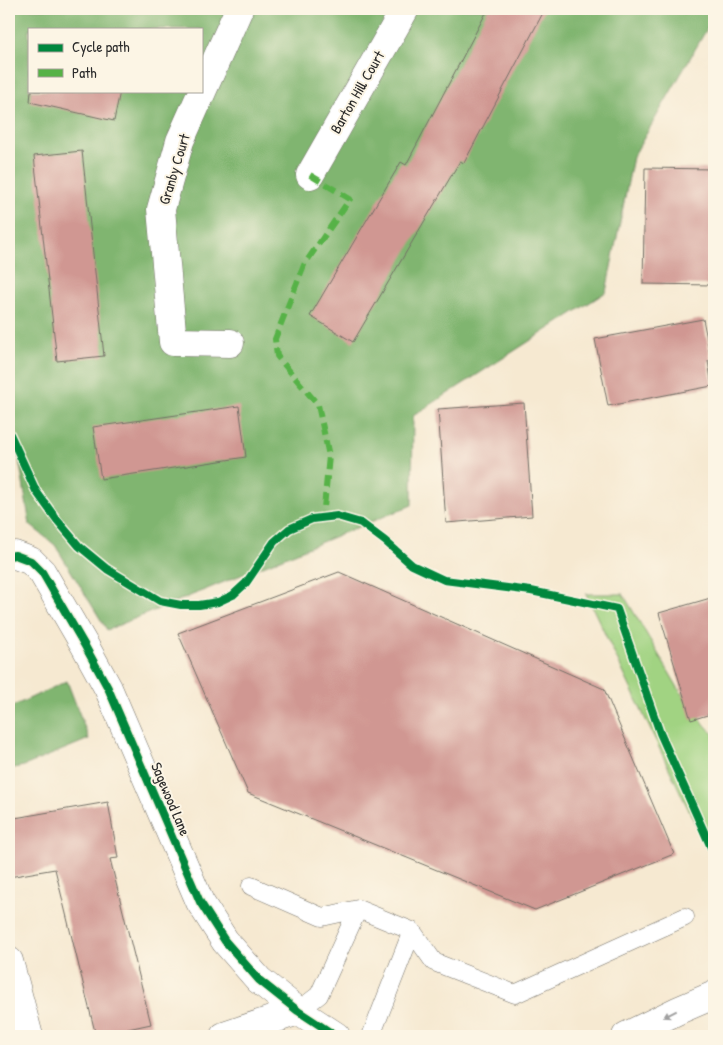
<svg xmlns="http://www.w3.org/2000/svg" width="723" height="1045" font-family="'Patrick Hand',sans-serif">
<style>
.green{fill:#a1d382;stroke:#667f56}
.forest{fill:#80b570;stroke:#56704e;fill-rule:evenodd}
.building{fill:#d09792}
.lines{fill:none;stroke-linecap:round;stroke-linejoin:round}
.service-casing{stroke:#726e65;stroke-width:19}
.minor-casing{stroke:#726e65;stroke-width:29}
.secondary-casing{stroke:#726e65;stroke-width:29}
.service{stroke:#fff;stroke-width:18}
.minor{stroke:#fff;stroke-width:28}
.secondary{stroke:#fff;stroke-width:28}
.quiet{stroke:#56b246;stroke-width:6;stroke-dasharray:12 6;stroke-linecap:butt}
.cycleway-casing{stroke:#fcf5e5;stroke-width:11}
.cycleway{stroke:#00873e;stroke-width:8}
.oneway{fill:#a0a0a0}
.labels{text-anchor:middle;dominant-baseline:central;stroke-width:4;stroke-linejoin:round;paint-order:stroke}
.street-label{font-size:15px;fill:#2b2b2b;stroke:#fcf5e5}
</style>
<rect width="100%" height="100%" fill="#fcf5e5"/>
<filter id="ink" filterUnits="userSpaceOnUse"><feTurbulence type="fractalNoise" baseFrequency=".02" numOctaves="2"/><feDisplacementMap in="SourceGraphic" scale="10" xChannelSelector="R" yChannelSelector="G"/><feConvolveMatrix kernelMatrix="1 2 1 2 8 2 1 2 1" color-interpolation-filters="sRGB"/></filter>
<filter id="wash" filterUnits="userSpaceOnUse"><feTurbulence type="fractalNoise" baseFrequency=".0096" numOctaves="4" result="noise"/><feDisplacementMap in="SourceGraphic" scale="20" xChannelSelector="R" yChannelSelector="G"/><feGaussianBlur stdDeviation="1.12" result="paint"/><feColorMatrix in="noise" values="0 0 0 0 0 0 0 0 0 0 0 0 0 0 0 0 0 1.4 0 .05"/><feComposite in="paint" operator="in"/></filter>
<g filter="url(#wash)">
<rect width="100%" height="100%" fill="#f6e9d1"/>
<path class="green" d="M 586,594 L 623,594 L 690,708 L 714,735 L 714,863 Z"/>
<path class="forest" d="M 9,9 L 714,9 L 714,22 L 708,27 L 633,157 L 606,292 L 413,416 L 412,505 L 107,630 L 55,545 L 30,525 L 9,399 ZM 29,29 L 201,29 L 201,91 L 29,91 Z
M 67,681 L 89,739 L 24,766 L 9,769 L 9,708 Z"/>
<g id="blocks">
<path class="building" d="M 488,9 L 545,9 L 464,163 L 460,161 L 353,342 L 310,316 L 401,162 L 406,165 Z
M 31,91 L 120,91 L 114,121 L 30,102 Z
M 82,151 L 104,356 L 57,361 L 34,156 Z
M 645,168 L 714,169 L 714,285 L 643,284 Z
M 703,319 L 711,360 L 708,361 L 712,386 L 608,406 L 595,339 Z
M 524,403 L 532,516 L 446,523 L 438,409 Z
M 239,406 L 246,457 L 101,479 L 93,427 Z
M 339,572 L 604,689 L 674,854 L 535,910 L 248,793 L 178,633 Z
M 714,597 L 714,713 L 691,720 L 659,613 Z
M 108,802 L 118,858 L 110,859 L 151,1024 L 96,1036 L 55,869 L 9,877 L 9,819 Z"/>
</g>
</g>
<g filter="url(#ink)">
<use href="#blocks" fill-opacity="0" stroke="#726e65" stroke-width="1"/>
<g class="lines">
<g class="service-casing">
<path id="service" d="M 251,886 L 322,917 L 358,909
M 412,931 L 434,962 L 515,994 L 685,917
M 298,1011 L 319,995 L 358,909 L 412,931 L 371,1036"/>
</g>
<g class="minor-casing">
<path id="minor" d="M 310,175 L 405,9
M 230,343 L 173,342 L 161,209 L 180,141 L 239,9
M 9,556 L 15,555 L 31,561 L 42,572 L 85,646 L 108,688 L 200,902 L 225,941 L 259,980 L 298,1011 L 336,1036
M 9,961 L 29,1036
M 224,1036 L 298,1011"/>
</g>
<g class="secondary-casing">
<path id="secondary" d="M 626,1036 L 679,1010 L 714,995"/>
</g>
<use href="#service" class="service"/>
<use href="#minor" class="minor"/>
<use href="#secondary" class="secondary"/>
<path class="quiet" d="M 310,175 L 350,199 L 304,265 L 275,339 L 277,356 L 318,405 L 329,456 L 323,518"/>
<g class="cycleway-casing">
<path id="cycleway" d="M 9,432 L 36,491 L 57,520 L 79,546 L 107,569 L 160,601 L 181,605 L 199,605 L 218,602 L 233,595 L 246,583 L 274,542 L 289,529 L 312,519 L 337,516 L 361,523 L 385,541 L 412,565 L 444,580 L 531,591 L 617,609 L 660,733 L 714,854
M 9,556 L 15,555 L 31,561 L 42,572 L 85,646 L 108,688 L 200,902 L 225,941 L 259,980 L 298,1011 L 336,1036"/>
</g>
<use href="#cycleway" class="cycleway"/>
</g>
<defs><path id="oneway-solid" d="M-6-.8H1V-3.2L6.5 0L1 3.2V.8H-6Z" transform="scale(1.25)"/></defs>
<use class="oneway" href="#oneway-solid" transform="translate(670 1014) rotate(153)"/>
</g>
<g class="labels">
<g class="street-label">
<text transform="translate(357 92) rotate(-60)">Barton Hill Court</text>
<text transform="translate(174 169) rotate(-73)">Granby Court</text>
<text transform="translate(171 799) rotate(67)">Sagewood Lane</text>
</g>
</g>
<rect width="723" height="1045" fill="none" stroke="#fcf5e5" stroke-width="30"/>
<rect x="28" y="28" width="175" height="65" fill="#fcf5e5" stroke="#a8a49b"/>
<rect x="38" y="44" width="25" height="8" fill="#00873e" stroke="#a8a49b"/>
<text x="72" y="52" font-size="15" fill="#2b2b2b">Cycle path</text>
<rect x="38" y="69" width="25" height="8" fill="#56b246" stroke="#a8a49b"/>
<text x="72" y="78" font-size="15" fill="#2b2b2b">Path</text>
</svg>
